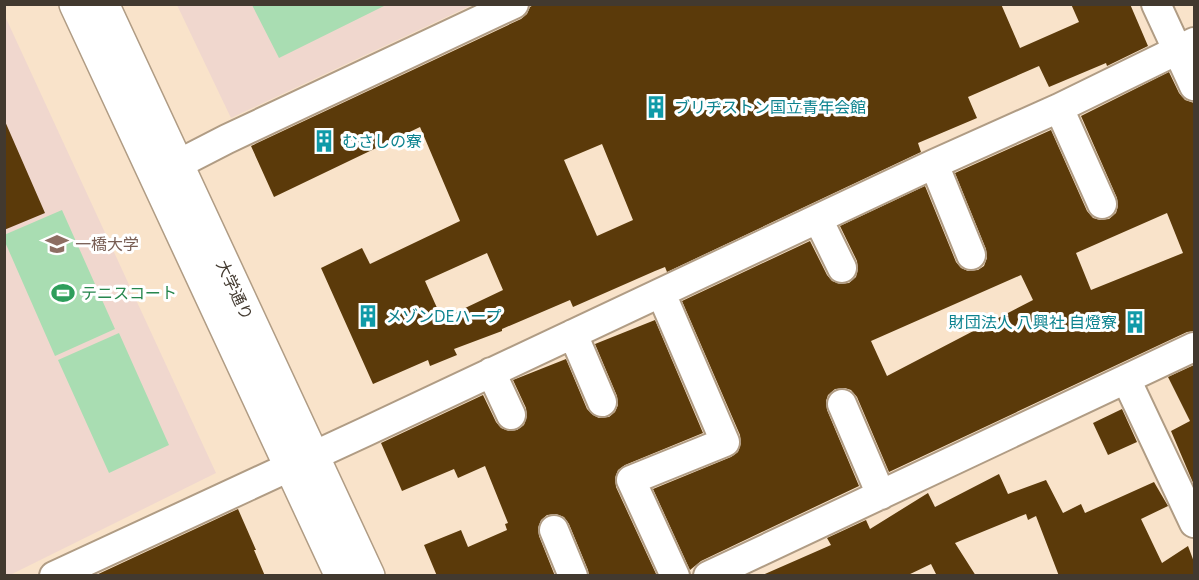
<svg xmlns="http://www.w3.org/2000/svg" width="1199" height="580" font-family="'Open Sans','Noto Sans JP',sans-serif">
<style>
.education{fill:#f0d7ce}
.green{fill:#a9ddb2}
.building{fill:#5b3a0a;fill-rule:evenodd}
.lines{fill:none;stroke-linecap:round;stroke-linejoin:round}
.minor-casing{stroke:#b09c84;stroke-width:32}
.major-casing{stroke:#b09c84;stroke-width:36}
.minor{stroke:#fff;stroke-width:28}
.major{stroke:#fff;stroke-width:33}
.labels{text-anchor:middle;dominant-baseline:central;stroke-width:6;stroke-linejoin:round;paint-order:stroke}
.culture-label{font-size:16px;fill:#0d838f;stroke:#fff;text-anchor:start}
.education-label{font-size:16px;fill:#785e54;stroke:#fff;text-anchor:start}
.street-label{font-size:16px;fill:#42392f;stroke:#fff}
.leisure-label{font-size:16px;fill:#27864d;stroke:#fff;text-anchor:start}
</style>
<rect width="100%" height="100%" fill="#f9e3ca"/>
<path class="education" d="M 177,5 L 472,5 L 231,118 Z
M 4,14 L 216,473 L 8,576 L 4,575 Z"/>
<path class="green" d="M 252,5 L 386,5 L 279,58 Z
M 62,210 L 115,329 L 55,356 L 5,242 L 4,235 Z
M 119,333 L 169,445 L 109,473 L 58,360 Z"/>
<path class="building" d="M 535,4 L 1001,4 L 1020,48 L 1079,22 L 1071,4 L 1130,4 L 1148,46 L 1107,66 L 1106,63 L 1049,87 L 1039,66 L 968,97 L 977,118 L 918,143 L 921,152 L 667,272 L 665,267 L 655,271 L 573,307 L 570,300 L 502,329 L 502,331 L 454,349 L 457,355 L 430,366 L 428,360 L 373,384 L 321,268 L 362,248 L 370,264 L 460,221 L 420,127 L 274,197 L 251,146 L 521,19 L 527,14 L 530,7 ZM 602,144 L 633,220 L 597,236 L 564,160 ZM 487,253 L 503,290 L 442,319 L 425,281 Z
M 1169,72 L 1179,93 L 1185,100 L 1194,103 L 1194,331 L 1187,332 L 889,472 L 857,397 L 851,390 L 845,388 L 835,389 L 828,395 L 826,401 L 827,410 L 859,486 L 701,561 L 690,570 L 653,489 L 731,457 L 738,452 L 741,443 L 740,435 L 682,301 L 810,241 L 827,275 L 832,281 L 840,284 L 849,283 L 856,277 L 858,269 L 857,261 L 840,226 L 925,186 L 956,262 L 961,268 L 968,271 L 978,270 L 984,266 L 987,258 L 986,249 L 955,173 L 1051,130 L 1087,211 L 1093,218 L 1100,220 L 1109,219 L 1116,213 L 1118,206 L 1117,198 L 1081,116 ZM 1167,213 L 1183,253 L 1091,290 L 1076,253 ZM 1021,275 L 1033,300 L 887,376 L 871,341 Z
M 4,119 L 45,213 L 4,230 Z
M 655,320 L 703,433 L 625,465 L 618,470 L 615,478 L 616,487 L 657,576 L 589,576 L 588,570 L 569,524 L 564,517 L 556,514 L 547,515 L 541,520 L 538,528 L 539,536 L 555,576 L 437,576 L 424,545 L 461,530 L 468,547 L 507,530 L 505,524 L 508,523 L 485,466 L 458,478 L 454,469 L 402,491 L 381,443 L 483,395 L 496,422 L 501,428 L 509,431 L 517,430 L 524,425 L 527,416 L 526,408 L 513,380 L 566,359 L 587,409 L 593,415 L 599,418 L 609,417 L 615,412 L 618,405 L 617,396 L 595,344 Z
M 1194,365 L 1194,485 L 1171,431 L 1190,421 L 1168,377 Z
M 1122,409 L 1137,442 L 1108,455 L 1093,423 Z
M 999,474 L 1008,494 L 1046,480 L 1063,513 L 1081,504 L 1085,513 L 1154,482 L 1168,506 L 1141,519 L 1162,563 L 1188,546 L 1194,562 L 1194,576 L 1059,576 L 1036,516 L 1028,520 L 1026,514 L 955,543 L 976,576 L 937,576 L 931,564 L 906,576 L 760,576 L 831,545 L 827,538 L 866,520 L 870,529 L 928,493 L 935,507 Z
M 238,509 L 256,550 L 254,550 L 265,576 L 94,576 Z"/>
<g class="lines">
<g class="minor-casing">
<path id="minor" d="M 1156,4 L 1194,86
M 1059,108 L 1102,204
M 934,164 L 971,255
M 157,175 L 227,139 L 514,4
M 818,219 L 842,268
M 661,293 L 725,442 L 631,480 L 675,576
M 573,334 L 602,402
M 491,372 L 511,415
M 1126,379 L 1194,523
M 842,404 L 881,495
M 554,530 L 573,576
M 54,576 L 365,432 L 934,164 L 1059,108 L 1194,42
M 708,576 L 1194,347"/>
</g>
<g class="major-casing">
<path id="major" d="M 76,4 L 342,576
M 102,4 L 368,576"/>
</g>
<use href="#minor" class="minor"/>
<use href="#major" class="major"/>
</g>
<defs>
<g id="building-bare" transform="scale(1.8)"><path d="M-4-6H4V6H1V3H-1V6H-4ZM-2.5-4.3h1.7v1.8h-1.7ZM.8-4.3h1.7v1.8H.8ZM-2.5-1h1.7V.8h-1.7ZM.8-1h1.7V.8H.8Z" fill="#0f9aa8" stroke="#fff" stroke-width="2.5" paint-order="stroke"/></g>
<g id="university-bare" transform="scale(1.8)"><path d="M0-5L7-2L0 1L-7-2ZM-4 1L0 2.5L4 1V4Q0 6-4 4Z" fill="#8d6e63" stroke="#fff" stroke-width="2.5" paint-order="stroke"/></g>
<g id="stadium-bare" transform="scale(1.8)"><path d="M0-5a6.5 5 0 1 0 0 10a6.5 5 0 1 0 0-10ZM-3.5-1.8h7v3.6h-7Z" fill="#2e9e5b" stroke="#fff" stroke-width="2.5" paint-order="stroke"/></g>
</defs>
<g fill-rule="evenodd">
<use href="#building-bare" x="656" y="107"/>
<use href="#building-bare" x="324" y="141"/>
<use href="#university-bare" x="57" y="244"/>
<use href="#stadium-bare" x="63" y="293"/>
<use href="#building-bare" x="368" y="316"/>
<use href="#building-bare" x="1135" y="322"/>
</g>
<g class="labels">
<g class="culture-label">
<text x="674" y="107">ブリヂストン国立青年会館</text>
<text x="342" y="141">むさしの寮</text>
<text x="386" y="316">メゾンDEハープ</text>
<text x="1117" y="322" text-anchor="end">財団法人 八興社 自燈寮</text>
</g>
<g class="education-label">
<text x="75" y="244">一橋大学</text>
</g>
<g class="street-label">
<text transform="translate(235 290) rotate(65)">大学通り</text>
</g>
<g class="leisure-label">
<text x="81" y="293">テニスコート</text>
</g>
</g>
<rect width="1199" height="580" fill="none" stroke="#42392f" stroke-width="12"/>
</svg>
